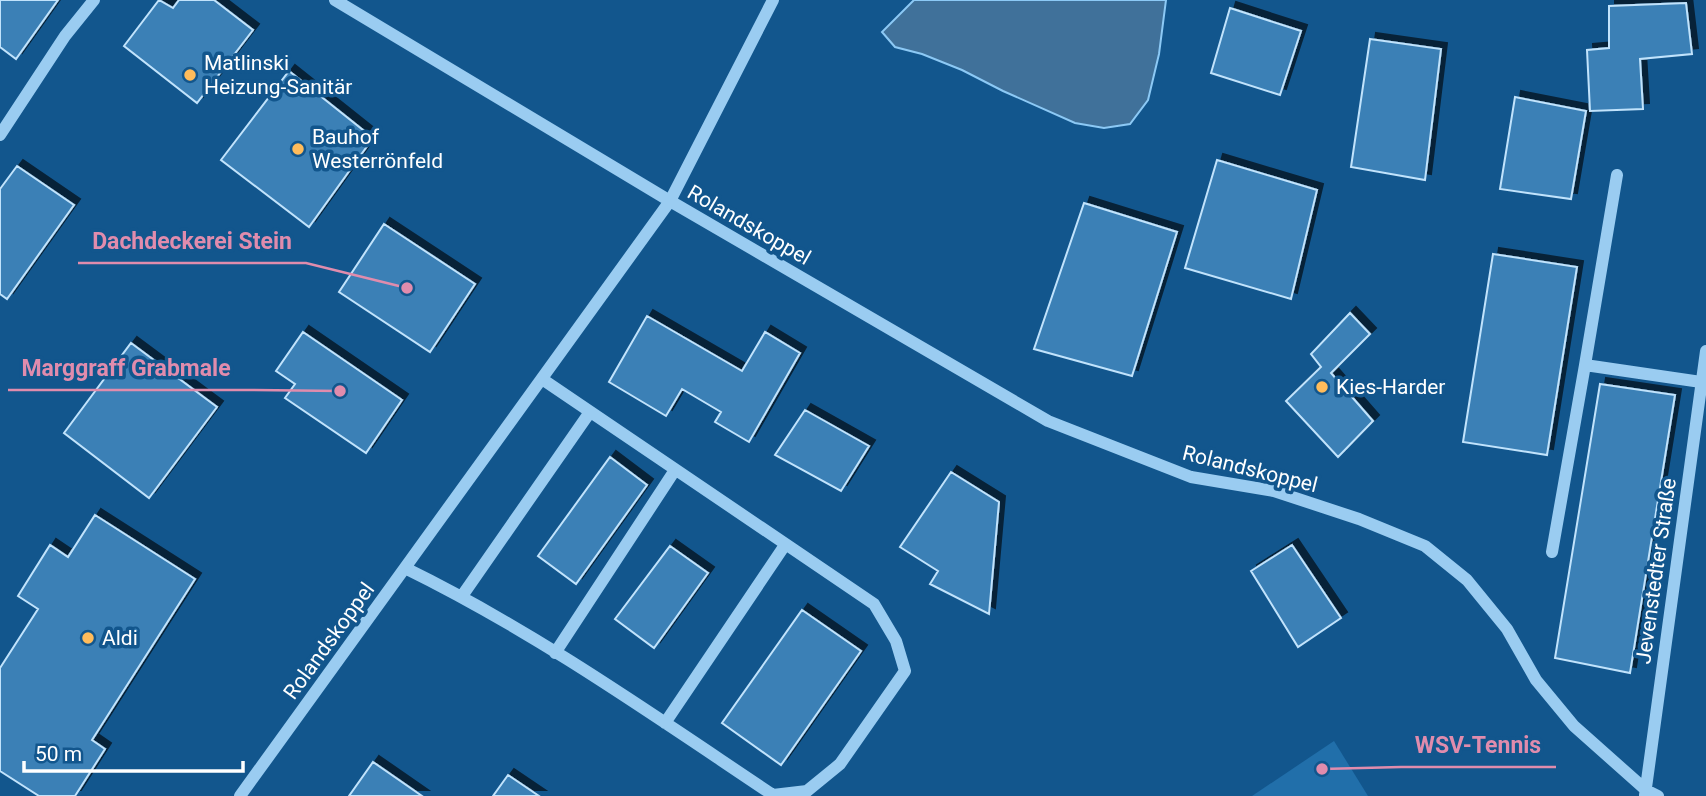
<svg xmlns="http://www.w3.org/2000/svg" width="1706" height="796" font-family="Roboto,sans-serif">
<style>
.green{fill:#216faa}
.water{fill:#40719a;stroke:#8cc9f5;stroke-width:2}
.building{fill:#3b80b6;stroke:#c1e3fc;stroke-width:2;filter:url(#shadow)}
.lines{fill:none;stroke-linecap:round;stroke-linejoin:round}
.minor{stroke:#9accf1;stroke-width:12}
.poi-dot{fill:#ffbc5b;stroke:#12568d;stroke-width:2.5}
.labels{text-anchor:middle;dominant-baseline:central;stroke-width:7;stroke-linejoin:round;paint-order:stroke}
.poi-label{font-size:21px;fill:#fff;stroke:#12568d;text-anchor:start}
.street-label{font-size:21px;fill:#fff;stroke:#12568d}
.leader{fill:none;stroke:#e08cad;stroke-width:2.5}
.callout-dot{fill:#e08cad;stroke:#12568d;stroke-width:2.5}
.callout-label{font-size:23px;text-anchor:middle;font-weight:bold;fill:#e08cad;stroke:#12568d;stroke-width:7;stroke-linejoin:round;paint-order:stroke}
</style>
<defs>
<filter id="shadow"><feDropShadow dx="6" dy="-6" stdDeviation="0" flood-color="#0009"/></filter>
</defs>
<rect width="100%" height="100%" fill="#12568d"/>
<path class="green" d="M 1334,741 L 1368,796 L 1252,796 Z"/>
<path class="water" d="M 914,0 L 1166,0 L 1159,54 L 1148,100 L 1130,124 L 1104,128 L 1075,123 L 1003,91 L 962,70 L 922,54 L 895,47 L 882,32 Z"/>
<path class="building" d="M 0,0 L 58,0 L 16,59 L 0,47 Z
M 159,0 L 173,8 L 179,0 L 214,0 L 253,30 L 197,103 L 124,46 Z
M 1686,3 L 1692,54 L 1640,59 L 1643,109 L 1590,111 L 1587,50 L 1609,48 L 1609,6 Z
M 1230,8 L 1301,31 L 1280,95 L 1211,73 Z
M 1370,39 L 1441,49 L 1425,180 L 1351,167 Z
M 289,71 L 373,138 L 309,227 L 221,160 Z
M 1515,97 L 1586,111 L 1571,199 L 1500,189 Z
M 1217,160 L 1317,190 L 1291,299 L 1185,268 Z
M 17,166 L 74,205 L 7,299 L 0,294 L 0,189 Z
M 1084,203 L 1177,232 L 1132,376 L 1034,349 Z
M 384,224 L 475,284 L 430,352 L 339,292 Z
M 1493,254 L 1577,267 L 1547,455 L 1463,442 Z
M 1350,313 L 1370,334 L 1331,373 L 1373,421 L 1338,457 L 1286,401 L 1321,367 L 1311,354 Z
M 647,316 L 742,371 L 765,332 L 800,353 L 749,442 L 715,422 L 721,412 L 682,389 L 666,416 L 609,382 Z
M 303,332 L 402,400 L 366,453 L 285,398 L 295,384 L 276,371 Z
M 131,343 L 217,407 L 149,498 L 64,433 Z
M 1600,384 L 1675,395 L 1630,673 L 1555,658 Z
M 805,410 L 869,446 L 841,491 L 775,455 Z
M 610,457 L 647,485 L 576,584 L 538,556 Z
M 951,472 L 999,502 L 989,614 L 930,584 L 938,571 L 900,547 Z
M 95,515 L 195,579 L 92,740 L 105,749 L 75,796 L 39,796 L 0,771 L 0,668 L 38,609 L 18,596 L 50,545 L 68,557 Z
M 1292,545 L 1341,618 L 1298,647 L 1251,571 Z
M 670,546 L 708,573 L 654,648 L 615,619 Z
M 802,610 L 861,651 L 781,765 L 722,723 Z
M 373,762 L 422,796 L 349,796 Z
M 508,775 L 539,796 L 493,796 Z"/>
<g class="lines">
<path class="minor" d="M 335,0 L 670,201 L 1048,421 L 1191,477 L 1274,491 L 1359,519 L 1425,546 L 1467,580 L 1507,629 L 1536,680 L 1574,726 L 1646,790 L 1658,796
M 0,135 L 65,36 L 94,0
M 1617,175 L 1585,365 L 1701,382
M 1552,552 L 1585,365
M 405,568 C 534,631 653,715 773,795 L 807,791 L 840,764 L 905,671 L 896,641 L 874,604 L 542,379
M 462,596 L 590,412
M 555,653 L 675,470
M 665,723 L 785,545
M 1645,795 L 1706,351
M 240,796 L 670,201 L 773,0"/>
</g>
<g class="poi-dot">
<circle cx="190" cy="75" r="7"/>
<circle cx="298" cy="149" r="7"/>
<circle cx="1322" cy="387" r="7"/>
<circle cx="88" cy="638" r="7"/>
</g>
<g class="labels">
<g class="poi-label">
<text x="204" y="63">Matlinski<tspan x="204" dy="24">Heizung-Sanitär</tspan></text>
<text x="312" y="137">Bauhof<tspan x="312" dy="24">Westerrönfeld</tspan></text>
<text x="1336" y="387">Kies-Harder</text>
<text x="102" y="638">Aldi</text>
</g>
<g class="street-label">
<text transform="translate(749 225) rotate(30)">Rolandskoppel</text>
<text transform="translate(1250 469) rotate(14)">Rolandskoppel</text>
<text transform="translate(1656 571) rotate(-82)">Jevenstedter Straße</text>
<text transform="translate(329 641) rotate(-54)">Rolandskoppel</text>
</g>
</g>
<path class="leader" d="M407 288L306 263H78M340 391L245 390H8M1322 769L1401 767H1556"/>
<g class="callout-dot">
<circle cx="407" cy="288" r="7"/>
<circle cx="340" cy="391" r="7"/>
<circle cx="1322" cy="769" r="7"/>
</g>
<g class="callout-label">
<text x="192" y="249">Dachdeckerei Stein</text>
<text x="126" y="376">Marggraff Grabmale</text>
<text x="1478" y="753">WSV-Tennis</text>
</g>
<path d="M24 761v10h219v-10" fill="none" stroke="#ffffff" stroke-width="3.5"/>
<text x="35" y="761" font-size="21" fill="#ffffff" stroke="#12568d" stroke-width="5" paint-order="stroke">50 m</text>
</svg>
